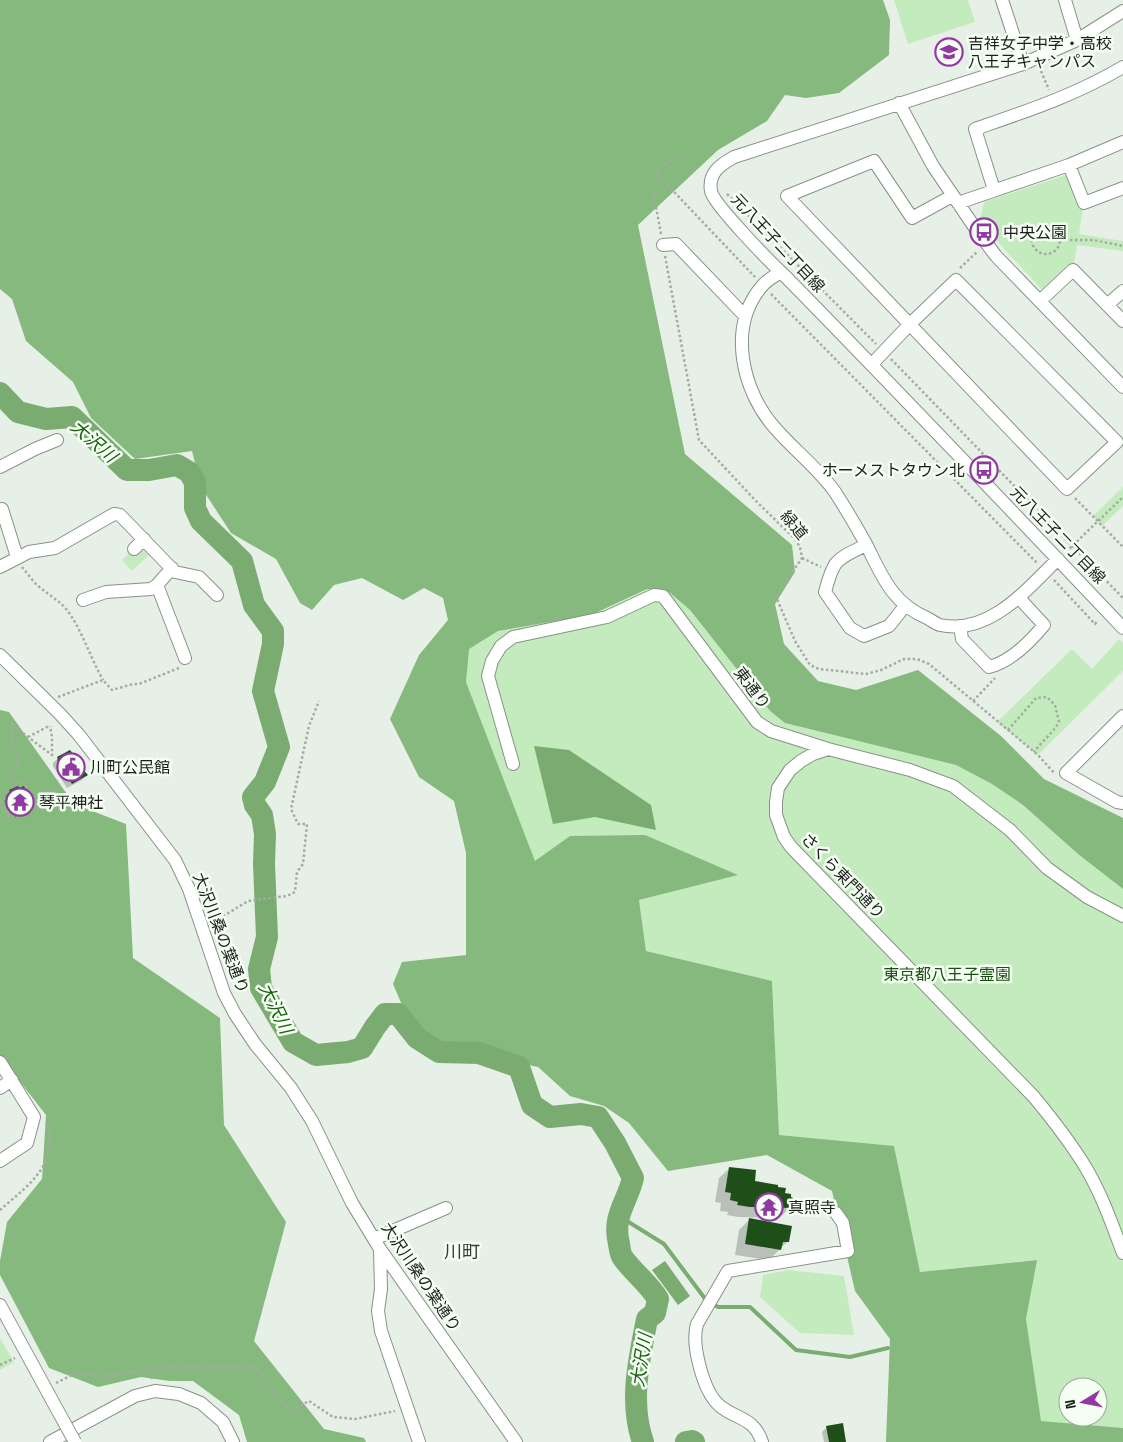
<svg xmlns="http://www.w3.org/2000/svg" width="1123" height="1442" font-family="'Space Grotesk','Noto Sans JP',sans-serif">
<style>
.green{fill:#c4ebbe;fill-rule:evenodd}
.forest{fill:#85b97d}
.water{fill:#7aac72}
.shadow{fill:#0003}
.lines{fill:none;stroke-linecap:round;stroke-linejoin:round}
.stream{stroke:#7aac72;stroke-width:4}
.river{stroke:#7aac72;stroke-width:22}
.building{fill:#1f4f18}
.minor-casing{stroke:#899288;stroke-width:14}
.path{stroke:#a4aba3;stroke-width:2.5;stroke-dasharray:2.5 2.5;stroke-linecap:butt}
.minor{stroke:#fff;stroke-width:12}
.minor-bridge-casing{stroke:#899288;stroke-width:14;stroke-linecap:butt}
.minor-bridge{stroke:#fff;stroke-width:12}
.labels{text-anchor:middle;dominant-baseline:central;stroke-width:5;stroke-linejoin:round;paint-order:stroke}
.poi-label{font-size:16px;fill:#1c1f1c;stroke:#f5fef3;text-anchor:start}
.street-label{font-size:16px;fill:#1c1f1c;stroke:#f5fef3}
.park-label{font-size:16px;fill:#1b4d13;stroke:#f5fef3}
.water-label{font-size:18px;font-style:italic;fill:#1b5f10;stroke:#f5fef3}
.neighbourhood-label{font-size:18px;fill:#343c33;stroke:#f5fef3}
</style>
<rect width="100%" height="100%" fill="#e7f0e6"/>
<path class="green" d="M 894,0 L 968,0 L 975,22 L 908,44 Z
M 1072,173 L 1084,203 L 1079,234 L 1123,241 L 1123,251 L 1077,245 L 1073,270 L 1047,295 L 1005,250 L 980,220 L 984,202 Z
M 1123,487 L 1123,506 L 1102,526 L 1093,516 Z
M 132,550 L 147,551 L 150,554 L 132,571 L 122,560 Z
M 647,589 L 669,592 L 690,610 L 770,711 L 785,723 L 956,765 L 992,784 L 1023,805 L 1078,854 L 1123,889 L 1123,1428 L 1041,1422 L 1026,1319 L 1036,1260 L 920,1272 L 894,1147 L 779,1135 L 772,981 L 646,951 L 639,900 L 737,875 L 570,836 L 535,862 L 466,682 L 468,649 L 498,631 L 591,615 ZM 1068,1387 L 1098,1387 L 1098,1417 L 1068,1417 Z
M 1119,639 L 1123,643 L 1123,671 L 1038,755 L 997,722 L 1072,649 L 1092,669 Z
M 788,1270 L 844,1276 L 854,1335 L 800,1333 L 760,1297 L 763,1275 Z
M 0,1338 L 14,1362 L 0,1370 Z"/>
<path class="forest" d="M 0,0 L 883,0 L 890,20 L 889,55 L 839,93 L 806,98 L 785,95 L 767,121 L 718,150 L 638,225 L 685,454 L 792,545 L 795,572 L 775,604 L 784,644 L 818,681 L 856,690 L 918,670 L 1001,736 L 1044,779 L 1123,818 L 1123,889 L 1078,854 L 1023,805 L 992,784 L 956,765 L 785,723 L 770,711 L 690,610 L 669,592 L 647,589 L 591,615 L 498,631 L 469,649 L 466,682 L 535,861 L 570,836 L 645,835 L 738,875 L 639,900 L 646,951 L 772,981 L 779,1135 L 894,1146 L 920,1272 L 1037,1260 L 1026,1319 L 1041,1421 L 1123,1428 L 1123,1442 L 886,1442 L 890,1339 L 855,1291 L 832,1191 L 767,1155 L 668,1171 L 629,1123 L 604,1106 L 570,1096 L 538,1067 L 431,1044 L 405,1012 L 393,984 L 402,962 L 466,955 L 466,853 L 454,801 L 419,777 L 390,719 L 419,655 L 448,620 L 443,598 L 424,588 L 403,600 L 362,578 L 334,585 L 312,610 L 300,603 L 276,559 L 231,533 L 201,487 L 192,451 L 135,459 L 91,418 L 73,382 L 26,341 L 12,299 L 0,289 Z
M 0,710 L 9,712 L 74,804 L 126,824 L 133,958 L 220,1018 L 224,1125 L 286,1222 L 254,1341 L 324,1429 L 364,1438 L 366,1442 L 247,1442 L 239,1415 L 193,1381 L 170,1381 L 141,1377 L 98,1387 L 49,1368 L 0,1275 L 0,1261 L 7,1222 L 42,1179 L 46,1115 L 0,1056 Z"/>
<path class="water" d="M 534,746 L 569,750 L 651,805 L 656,830 L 595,817 L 553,824 Z
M 665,1261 L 690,1296 L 678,1305 L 652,1270 Z"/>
<path class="shadow" d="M 58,758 L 77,764 L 87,775 L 82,780 L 67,788 L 53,766 L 53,763 Z
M 10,791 L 25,800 L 29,808 L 15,818 L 11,809 L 9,810 L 4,801 L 6,799 L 5,796 Z
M 730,1168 L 754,1182 L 784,1194 L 790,1208 L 779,1218 L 738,1217 L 727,1215 L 728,1212 L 720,1211 L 721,1203 L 715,1202 L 719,1178 Z
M 750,1219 L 787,1242 L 769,1260 L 735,1255 L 739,1230 Z
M 827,1427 L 844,1442 L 824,1442 L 822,1432 Z"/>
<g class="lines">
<path class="stream" d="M 619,1216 L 664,1244 L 706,1300 L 718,1307 L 750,1307 L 796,1350 L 850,1357 L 888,1348"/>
<path class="river" d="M 0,393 L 18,412 L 46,419 L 72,417 L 127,470 L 149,470 L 177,465 L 189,472 L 195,482 L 195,508 L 201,521 L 242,561 L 254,605 L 273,631 L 273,644 L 263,691 L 279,747 L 265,782 L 253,797 L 255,805 L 262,815 L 265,834 L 264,864 L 267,937 L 259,969 L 261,988 L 293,1042 L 316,1055 L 348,1052 L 362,1048 L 375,1027 L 385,1014 L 398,1014 L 417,1038 L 439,1052 L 479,1053 L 519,1067 L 532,1105 L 550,1117 L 581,1114 L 598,1117 L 615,1143 L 633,1178 C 627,1203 612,1216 619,1244 C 620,1249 620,1254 623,1258 C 634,1273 649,1284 658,1299 L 655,1313 L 647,1319 C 639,1360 629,1402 643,1442
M 686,1442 L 692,1441 L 694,1442"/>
</g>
<path class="building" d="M 70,750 L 80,763 L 78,764 L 88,775 L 72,784 L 57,760 L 58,759 L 57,757 Z
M 18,786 L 19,788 L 24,786 L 29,798 L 26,800 L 31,808 L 20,814 L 16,805 L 14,806 L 8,795 L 11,794 L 9,790 Z
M 729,1167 L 756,1170 L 755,1181 L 778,1185 L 778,1187 L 786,1188 L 785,1193 L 791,1194 L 791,1197 L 793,1198 L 791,1208 L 750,1207 L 737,1205 L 738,1202 L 730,1200 L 731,1193 L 725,1192 Z
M 749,1218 L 792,1226 L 789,1242 L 783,1242 L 781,1250 L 745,1244 Z
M 843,1423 L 846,1442 L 829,1442 L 826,1426 Z"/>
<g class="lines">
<g class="minor-casing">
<path id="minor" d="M 1002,0 L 1023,64
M 1065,0 L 1077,40
M 1123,11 L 1077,40 L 1023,64 L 734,157 C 720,165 708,173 711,191 C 713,204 772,264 785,276 C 899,392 1011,510 1123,628
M 899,103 L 933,166 L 975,228 L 996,256 L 1123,387
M 1069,165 L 1084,203 L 1123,188
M 994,190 L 975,129 C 1027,111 1076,95 1123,67
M 958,203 L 1069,165 L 1123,142
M 663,245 L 676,244 L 745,316
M 780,272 C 775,276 767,280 762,286 C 727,327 742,391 775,428 C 794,450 818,468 835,492 C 846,509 856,526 866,544 C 882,576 892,603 927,618 C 931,620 936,624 940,625 C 989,636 1027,589 1058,559
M 1041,300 L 1073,270 L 1123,321
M 1107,305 L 1123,291
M 872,364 L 910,324 L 956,280 L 1117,442 L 1067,489 L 787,196 L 874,161 L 912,218 L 952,196
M 0,467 L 35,449 L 57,440
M 2,509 L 17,557
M 866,545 C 836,560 834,558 825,592 L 850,628 L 864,636 L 889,626 L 905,606
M 134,549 L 144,539
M 0,567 L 29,552 L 55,548 L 114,514 L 120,515 L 175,572 L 199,577 L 217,595
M 157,585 L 185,658
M 83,600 L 106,592 L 151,589 L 157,585 L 172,568
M 960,626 L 962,639 L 989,667 C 1011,662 1030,642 1044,625 L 1019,598
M 0,655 L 60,714 L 79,735 L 175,860 L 189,889 L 224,993 L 235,1014 L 255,1044 L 291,1088 L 312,1121 L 352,1203 L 380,1249 L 516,1442
M 1123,716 L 1066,773 L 1117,802 L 1123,803
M 513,764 L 488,676 L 492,661 L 501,646 L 513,637 L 607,617 L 654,595 L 663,596 L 757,722 L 771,731 L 828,749
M 1123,916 L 1087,897 L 1047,868 L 1010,830 L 953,786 L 910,770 L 828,749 L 813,754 L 801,761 L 790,770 L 778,788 L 776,802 L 776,815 L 784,837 L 791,847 L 1034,1097 C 1053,1120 1071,1143 1086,1168 C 1102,1195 1112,1224 1123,1253
M 0,1062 L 34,1117 L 27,1143 L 0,1161
M 0,1088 L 12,1080
M 374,1239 L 446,1208
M 380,1249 L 381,1289 L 378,1311 L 381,1331 L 419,1442
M 0,1305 L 53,1402
M 50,1442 L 135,1396 L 155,1391 L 179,1394 L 201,1403 L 223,1422 L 233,1442
M 762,1442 C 754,1417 737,1420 720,1406 C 703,1392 691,1344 697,1324 L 728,1271 L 848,1251 L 843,1223 L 836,1213"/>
</g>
<path class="path" d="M 1041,71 L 1049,90
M 657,174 L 755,277
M 727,194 L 876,344
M1032 240a14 14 0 1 1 28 0a14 14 0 1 1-28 0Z
M 661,234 L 654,196 L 658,169 L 681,154
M 1060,240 L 1093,240 L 1123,246
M 665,256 L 699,440 L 755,500 L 795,539 L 800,547 L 802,558 L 778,593 L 777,599 L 795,641 L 810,665 L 819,669 L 866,674 L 881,670 L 904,659 L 917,659 L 929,664 L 1038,755 L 1055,774
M 960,268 L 978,251
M 771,294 L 1038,564
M 891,359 L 1123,598
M 1075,498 L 1123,547
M 1066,552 L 1123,497
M 802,558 L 821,567
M 22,567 C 27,573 32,580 37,585 C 47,594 59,600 67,610 C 83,632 90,657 103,680
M 1054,580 L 1095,624 L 1098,620
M 58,697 L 103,680 L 112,690 L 133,684 L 139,684 L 179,668
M 973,701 L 995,678
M 1008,730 L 1036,698 L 1047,697 L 1055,705 L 1059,722 C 1052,734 1042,741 1034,752
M 28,737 L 49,726
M 0,802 L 8,816 L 24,815 L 32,809 L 32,797 L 24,783 L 12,782 L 7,773 L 20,764 L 12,743 L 11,724 L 52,755 L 52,737 L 50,726
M 211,911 L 214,916 L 222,917 L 248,901 L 287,896 L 295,892 L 297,872 L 303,864 L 307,824 L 298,824 L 291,809 L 309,726 L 319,701
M 0,1210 C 26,1187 62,1163 46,1123
M 0,1365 L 15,1358
M 149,1368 L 152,1379
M 56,1383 L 74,1374 L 112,1376 L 149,1368 L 255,1366 L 285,1407 L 292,1410 L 309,1401 L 333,1417 L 355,1419 L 395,1411"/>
<use href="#minor" class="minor"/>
<g class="minor-bridge-casing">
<path id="minor-bridge" d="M 53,1402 L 75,1442"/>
</g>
<use href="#minor-bridge" class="minor-bridge"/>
</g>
<defs>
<g id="school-ring" transform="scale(1.4375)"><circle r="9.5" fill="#f5fef3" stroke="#9238a3" stroke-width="1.5"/><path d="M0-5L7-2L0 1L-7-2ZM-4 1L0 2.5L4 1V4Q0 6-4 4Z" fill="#9238a3"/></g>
<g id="bus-ring" transform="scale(1.4375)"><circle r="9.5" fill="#f5fef3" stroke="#9238a3" stroke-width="1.5"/><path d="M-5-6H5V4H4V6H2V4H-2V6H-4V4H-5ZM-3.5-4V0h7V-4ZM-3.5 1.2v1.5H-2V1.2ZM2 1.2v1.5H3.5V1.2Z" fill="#9238a3"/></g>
<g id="civic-ring" transform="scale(1.4375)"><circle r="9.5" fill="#f5fef3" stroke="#9238a3" stroke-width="1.5"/><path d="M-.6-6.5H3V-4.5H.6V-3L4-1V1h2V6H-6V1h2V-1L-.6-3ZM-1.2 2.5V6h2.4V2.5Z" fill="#9238a3"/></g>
<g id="temple-ring" transform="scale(1.4375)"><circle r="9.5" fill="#f5fef3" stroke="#9238a3" stroke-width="1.5"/><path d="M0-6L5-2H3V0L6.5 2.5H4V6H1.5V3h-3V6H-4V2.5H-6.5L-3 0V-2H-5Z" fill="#9238a3"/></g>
</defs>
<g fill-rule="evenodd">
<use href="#school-ring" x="949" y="52"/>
<use href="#bus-ring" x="984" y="232"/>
<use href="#bus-ring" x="984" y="470"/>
<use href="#civic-ring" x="71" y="767"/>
<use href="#temple-ring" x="20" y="802"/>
<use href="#temple-ring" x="769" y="1207"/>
</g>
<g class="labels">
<g class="poi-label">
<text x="968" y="43">吉祥女子中学・高校<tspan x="968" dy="18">八王子キャンパス</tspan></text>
<text x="1003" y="232">中央公園</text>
<text x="965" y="470" text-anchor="end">ホーメストタウン北</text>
<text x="90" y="767">川町公民館</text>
<text x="39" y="802">琴平神社</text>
<text x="788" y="1207">真照寺</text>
</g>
<g class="street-label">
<text transform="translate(778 243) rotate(47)">元八王子二丁目線</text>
<text transform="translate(794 525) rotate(50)">緑道</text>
<text transform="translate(1058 535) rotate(46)">元八王子二丁目線</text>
<text transform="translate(752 688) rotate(53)">東通り</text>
<text transform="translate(843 876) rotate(46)">さくら東門通り</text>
<text transform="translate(221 933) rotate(69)">大沢川桑の葉通り</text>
<text transform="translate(421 1277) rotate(56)">大沢川桑の葉通り</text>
</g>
<g class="park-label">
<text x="947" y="974">東京都八王子霊園</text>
</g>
<g class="water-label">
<text transform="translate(94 441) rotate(41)">大沢川</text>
<text transform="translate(276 1008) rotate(64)">大沢川</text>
<text transform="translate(641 1360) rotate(-81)">大沢川</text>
</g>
<g class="neighbourhood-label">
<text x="462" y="1251">川町</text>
</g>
</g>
<g transform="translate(1083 1402) rotate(260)"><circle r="24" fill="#f5fef3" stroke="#9ea59d"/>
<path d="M0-4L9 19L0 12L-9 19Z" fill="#9238a3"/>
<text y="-8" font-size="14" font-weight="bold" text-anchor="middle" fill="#1c1f1c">N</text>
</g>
</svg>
